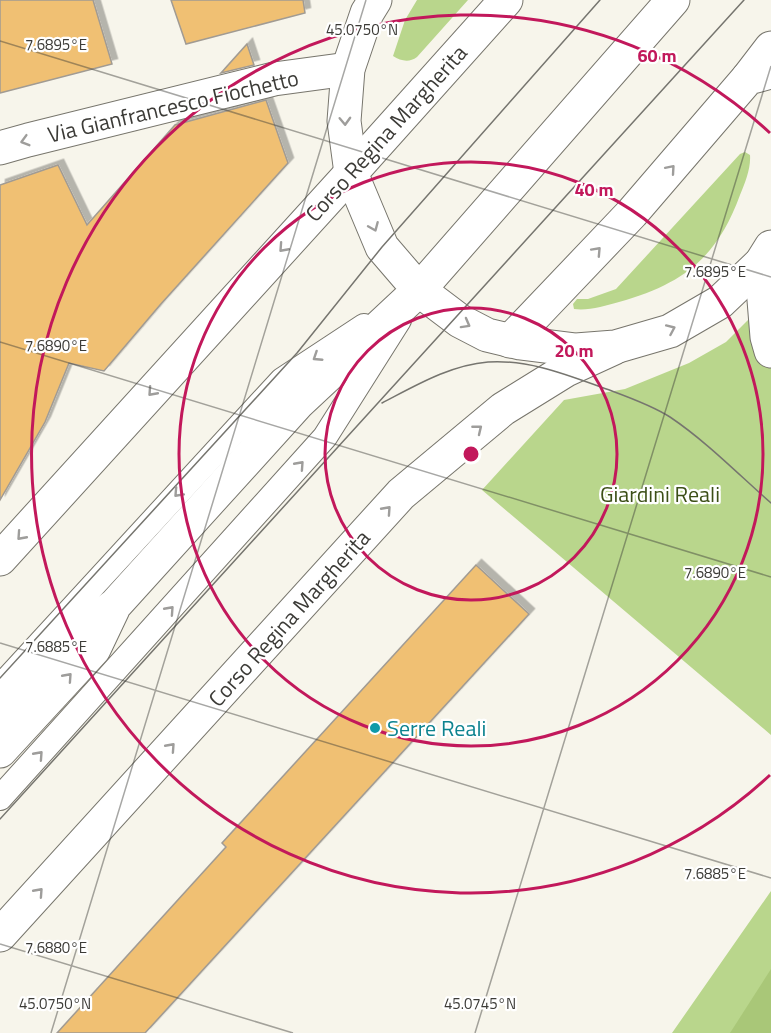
<svg xmlns="http://www.w3.org/2000/svg" width="771" height="1033" font-family="'Titillium Web',sans-serif">
<style>
.green{fill:#b9d68c}
.forest{fill:#a9c778}
.building{fill:#f0c073;stroke:#a19b93;stroke-width:1.5;filter:url(#shadow)}
.lines{fill:none;stroke-linecap:round;stroke-linejoin:round}
.lane-casing{stroke:#77756c;stroke-width:26}
.street-casing{stroke:#77756c;stroke-width:35}
.secondary-casing{stroke:#77756c;stroke-width:35}
.primary-casing{stroke:#77756c;stroke-width:35}
.lane{stroke:#fff;stroke-width:24}
.street{stroke:#fff;stroke-width:33}
.secondary{stroke:#fff;stroke-width:33}
.primary{stroke:#fff;stroke-width:33}
.tram{stroke:#76756f;stroke-width:1.5}
.oneway{stroke:#9e9d9b}
.ticks{fill:none;stroke:#3c3b37;stroke-width:1.5;stroke-opacity:0.45}
.ring{fill:none;stroke:#c2185b;stroke-width:3}
.culture-dot{fill:#0f9aa8;stroke:#fff;stroke-width:2}
.labels{text-anchor:middle;dominant-baseline:central;stroke-width:4.5;stroke-linejoin:round;paint-order:stroke}
.street-label{font-size:22px;fill:#3c3b37;stroke:#fff}
.park-label{font-size:22px;fill:#3c4f17;stroke:#fff}
.culture-label{font-size:22px;fill:#0d838f;stroke:#fff;text-anchor:start}
.ticks-label{font-size:15px;text-anchor:middle;fill:#3c3b37;stroke:#fff;stroke-width:4.5;stroke-linejoin:round;paint-order:stroke}
.centre{fill:#c2185b;stroke:#fff;stroke-width:3}
.ring-label{font-size:18px;text-anchor:middle;font-weight:bold;fill:#c2185b;stroke:#fff;stroke-width:4.5;stroke-linejoin:round;paint-order:stroke}
</style>
<defs>
<filter id="shadow"><feDropShadow dx="5.5" dy="-5.5" stdDeviation="0" flood-color="#0004"/></filter>
</defs>
<rect width="100%" height="100%" fill="#f7f5eb"/>
<path class="green" d="M 417,0 L 468,0 L 417,57 C 409,63 401,61 393,56 L 405,20 Z
M 745,152 L 750,155 C 751,168 745,183 740,195 C 717,258 683,284 619,302 C 605,306 588,311 574,309 L 573,304 L 577,299 L 588,299 L 616,289 L 740,154 Z
M 771,297 L 771,735 L 482,490 L 564,400 L 625,389 L 689,363 L 726,342 Z
M 771,891 L 771,1033 L 672,1033 Z"/>
<path class="forest" d="M 771,969 L 771,1033 L 730,1033 Z"/>
<path class="building" d="M 0,0 L 93,0 L 112,64 L 0,93 Z
M 171,0 L 303,0 L 305,13 L 186,44 Z
M 247,44 L 254,65 L 221,73 Z
M 266,100 L 288,163 L 160,305 L 104,371 L 69,363 L 45,422 L 0,500 L 0,185 L 58,165 L 87,225 L 175,125 Z
M 476,565 L 529,614 L 145,1033 L 57,1033 L 226,847 L 222,843 Z"/>
<g class="lines">
<g class="lane-casing">
<path id="lane" d="M 0,687 L 282,380 L 364,326
M 0,798 L 325,437 L 399,320"/>
</g>
<g class="street-casing">
<path id="street" d="M 748,78 L 771,48
M 0,148 L 28,140 L 274,79 L 348,69
M 351,173 L 506,0
M 761,263 L 767,337 L 771,351"/>
</g>
<g class="secondary-casing">
<path id="secondary" d="M 510,341 L 632,213 L 748,78 L 771,72
M 0,559 L 351,173
M 0,935 L 401,494 L 503,409 L 566,370 L 614,348"/>
</g>
<g class="primary-casing">
<path id="primary" d="M 375,0 L 367,13 L 348,69 L 344,121 L 351,173 L 382,247 L 419,290 L 460,321 L 487,335 L 520,343 L 576,350 L 615,347 L 670,331 L 720,302 L 761,263 L 771,247
M 0,715 L 76,634 L 115,605 L 298,403 L 419,290 L 673,0
M 0,751 L 94,649 L 113,609"/>
</g>
<use href="#lane" class="lane"/>
<use href="#street" class="street"/>
<use href="#secondary" class="secondary"/>
<use href="#primary" class="primary"/>
<path class="tram" d="M 382,403 C 415,386 450,365 488,362 C 531,359 572,377 612,391 C 631,398 653,406 670,417 C 707,442 738,474 771,503
M 0,678 L 297,353 L 382,247 L 600,0
M 0,819 L 744,0"/>
</g>
<defs><path id="oneway-chevron" d="M-2-3.5L2.5 0L-2 3.5" fill="none" stroke-width="1.6" stroke-linecap="round" stroke-linejoin="round" transform="scale(1.5)"/></defs>
<g class="oneway">
<use href="#oneway-chevron" transform="translate(345 121) rotate(88)"/>
<use href="#oneway-chevron" transform="translate(25 141) rotate(164)"/>
<use href="#oneway-chevron" transform="translate(671 169) rotate(-49)"/>
<use href="#oneway-chevron" transform="translate(374 227) rotate(67)"/>
<use href="#oneway-chevron" transform="translate(283 248) rotate(132)"/>
<use href="#oneway-chevron" transform="translate(597 251) rotate(-47)"/>
<use href="#oneway-chevron" transform="translate(466 324) rotate(29)"/>
<use href="#oneway-chevron" transform="translate(671 329) rotate(-24)"/>
<use href="#oneway-chevron" transform="translate(317 357) rotate(147)"/>
<use href="#oneway-chevron" transform="translate(152 392) rotate(132)"/>
<use href="#oneway-chevron" transform="translate(478 429) rotate(-39)"/>
<use href="#oneway-chevron" transform="translate(300 465) rotate(-48)"/>
<use href="#oneway-chevron" transform="translate(178 493) rotate(133)"/>
<use href="#oneway-chevron" transform="translate(387 510) rotate(-48)"/>
<use href="#oneway-chevron" transform="translate(21 536) rotate(132)"/>
<use href="#oneway-chevron" transform="translate(170 610) rotate(-48)"/>
<use href="#oneway-chevron" transform="translate(68 677) rotate(-48)"/>
<use href="#oneway-chevron" transform="translate(171 747) rotate(-48)"/>
<use href="#oneway-chevron" transform="translate(39 755) rotate(-48)"/>
<use href="#oneway-chevron" transform="translate(39 892) rotate(-48)"/>
</g>
<path class="ticks" d="M 0,41 L 771,277M 0,342 L 771,577M 0,643 L 771,878M 0,944 L 293,1033M 51,1033 L 366,0M 475,1033 L 771,66"/>
<g class="ring">
<circle cx="471" cy="454" r="146"/>
<circle cx="471" cy="454" r="292"/>
<path d="M770 775A439 439 0 1 1 770 133"/>
</g>
<circle class="culture-dot" cx="375" cy="728" r="6"/>
<g class="labels">
<g class="street-label">
<text transform="translate(173 106) rotate(-13)">Via Gianfrancesco Fiochetto</text>
<text transform="translate(386 133) rotate(-48)">Corso Regina Margherita</text>
<text transform="translate(289 618) rotate(-48)">Corso Regina Margherita</text>
</g>
<g class="park-label">
<text x="660" y="494">Giardini Reali</text>
</g>
<g class="culture-label">
<text x="387" y="728">Serre Reali</text>
</g>
</g>
<g class="ticks-label">
<text x="362" y="35">45.0750°N</text>
<text x="56" y="50">7.6895°E</text>
<text x="715" y="277">7.6895°E</text>
<text x="56" y="351">7.6890°E</text>
<text x="715" y="578">7.6890°E</text>
<text x="56" y="652">7.6885°E</text>
<text x="715" y="879">7.6885°E</text>
<text x="56" y="953">7.6880°E</text>
<text x="55" y="1009">45.0750°N</text>
<text x="480" y="1009">45.0745°N</text>
</g>
<circle cx="471" cy="454" r="9" class="centre"/>
<g class="ring-label">
<text x="657" y="62">60 m</text>
<text x="594" y="196">40 m</text>
<text x="574" y="357">20 m</text>
</g>
</svg>
